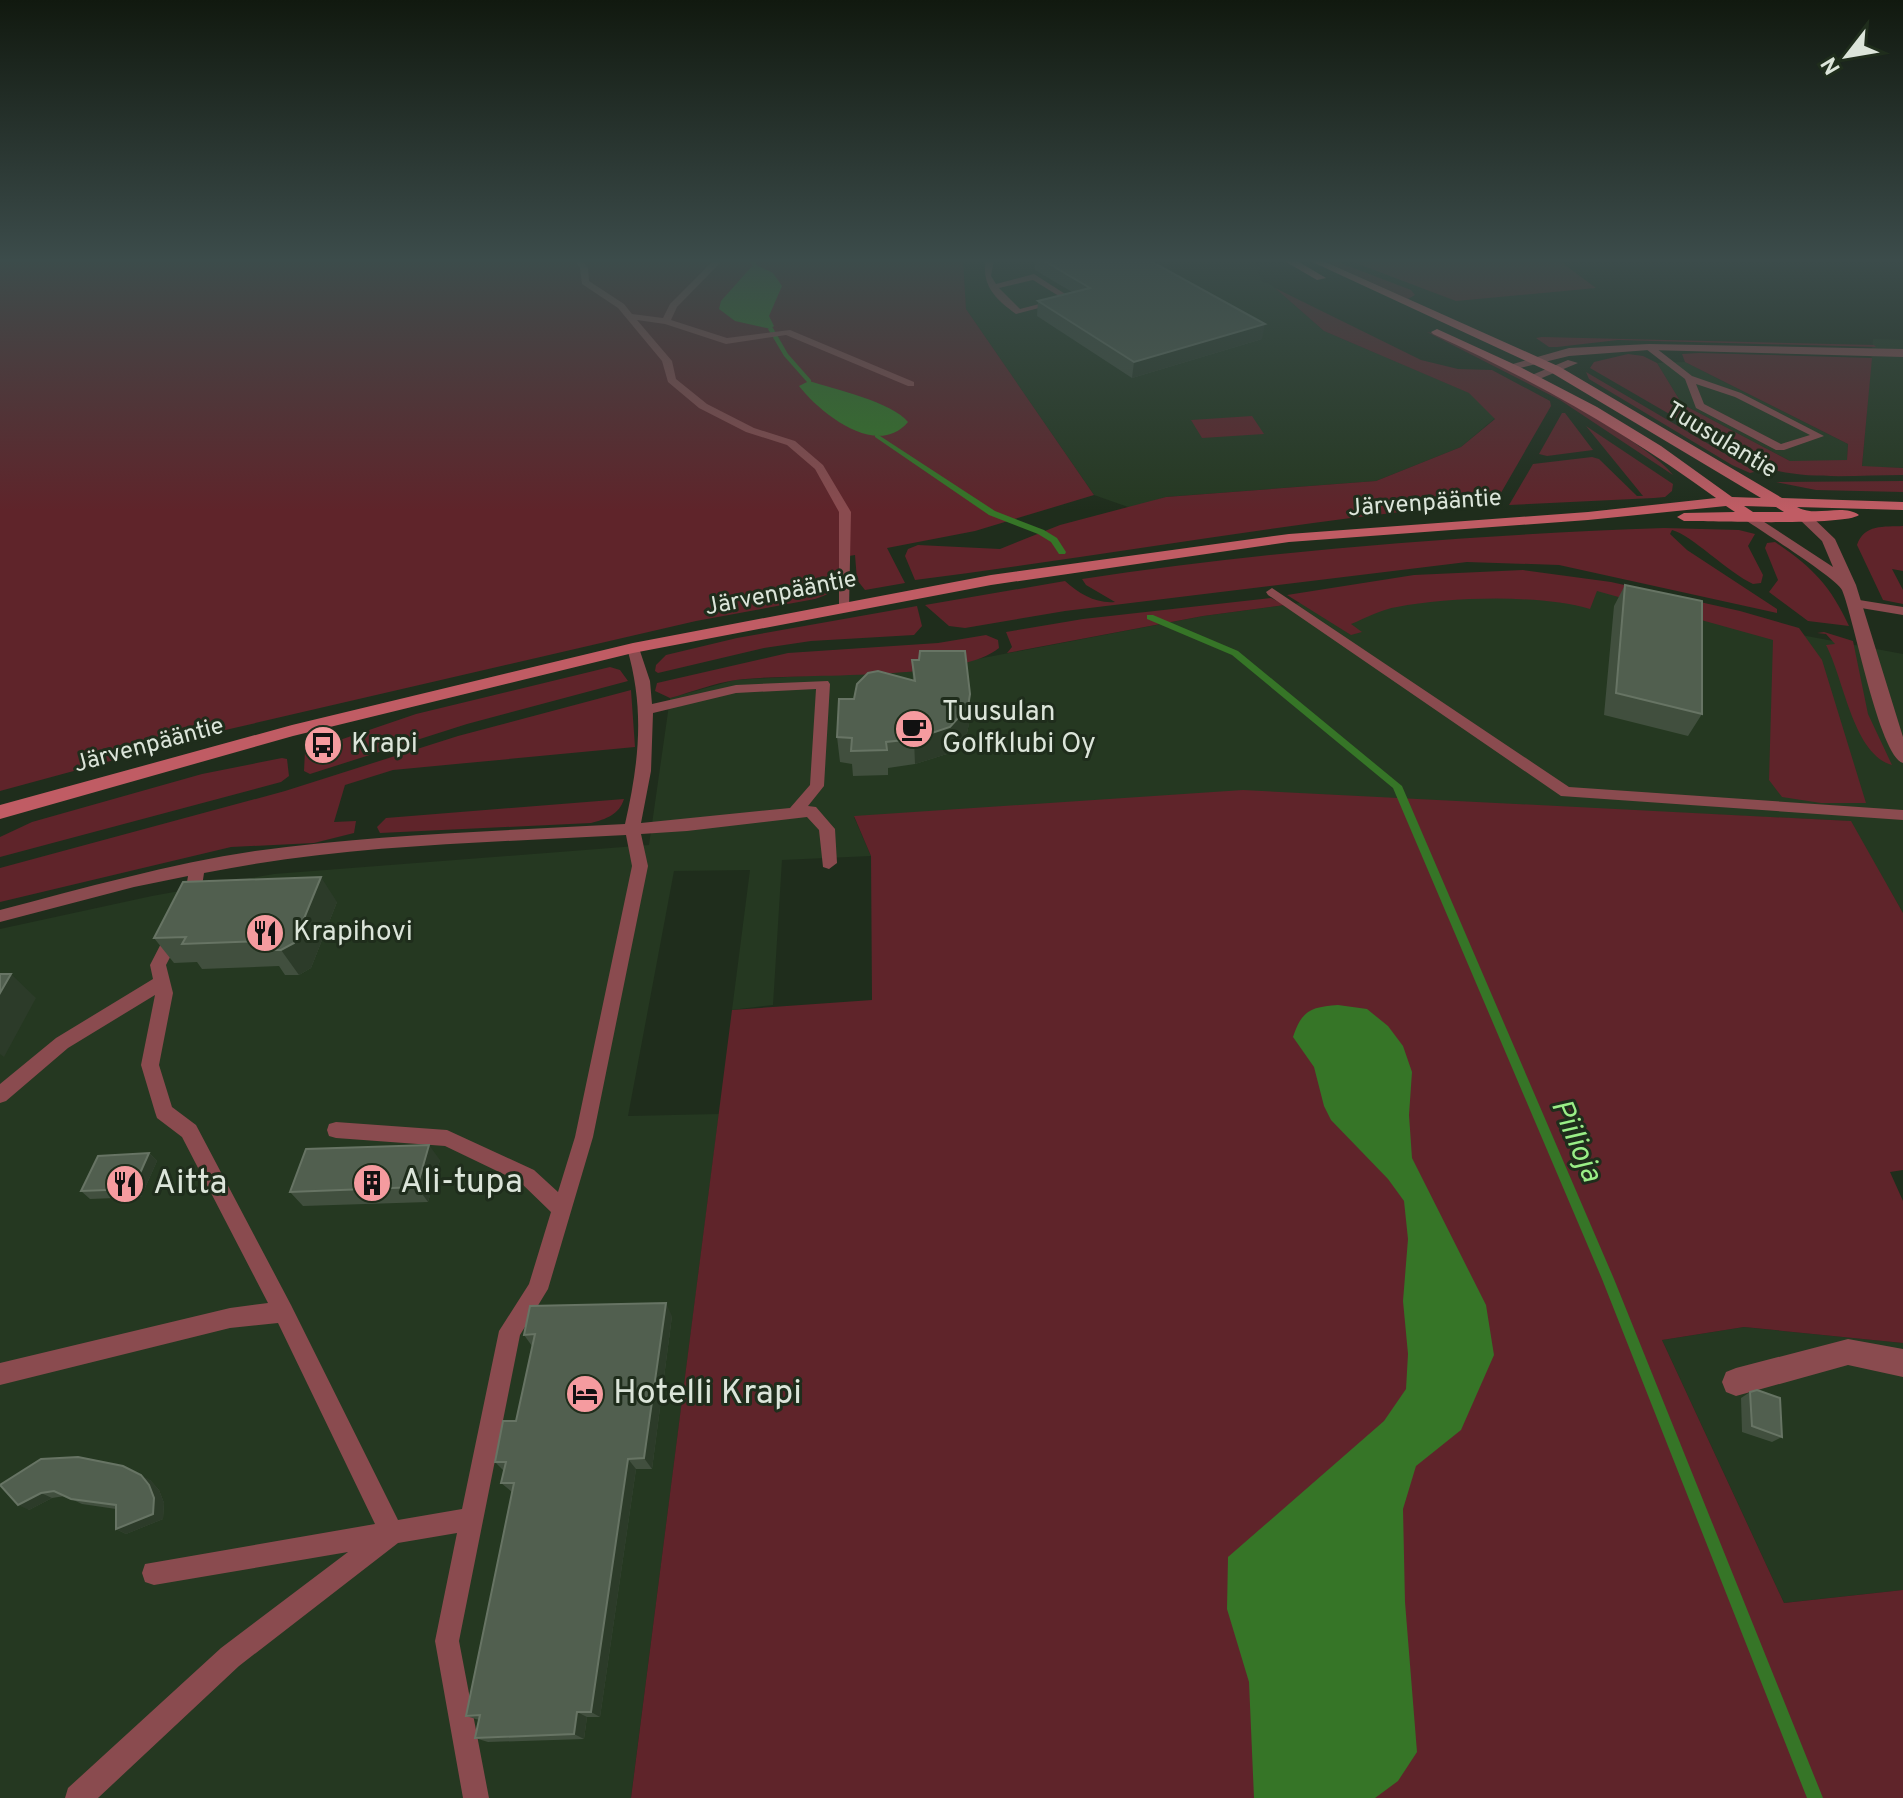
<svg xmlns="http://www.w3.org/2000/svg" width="1903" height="1798" font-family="Overpass,sans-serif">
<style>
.built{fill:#253821}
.green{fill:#5f242a}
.water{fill:#367527}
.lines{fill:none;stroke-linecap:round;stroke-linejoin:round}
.stream{fill:#367527;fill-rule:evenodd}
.service{fill:#8a4b4f;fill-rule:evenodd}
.minor{fill:#8a4b4f;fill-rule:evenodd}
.secondary{fill:#c05c64;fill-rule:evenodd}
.wall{fill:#414f3e}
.shaded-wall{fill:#2c3b29}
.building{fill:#515f4f;stroke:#677464;stroke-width:2}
.labels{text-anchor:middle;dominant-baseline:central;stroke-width:6;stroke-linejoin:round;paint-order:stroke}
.far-street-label{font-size:24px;fill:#dce5da;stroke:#1f2d1c}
.poi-label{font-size:28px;fill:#dce5da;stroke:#1f2d1c;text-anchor:start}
.water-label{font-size:30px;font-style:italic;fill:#9aee87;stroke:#1f2d1c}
.near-poi-label{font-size:34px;fill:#dce5da;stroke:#1f2d1c;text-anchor:start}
</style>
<rect width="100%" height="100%" fill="#1f2d1c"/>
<path class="built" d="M 963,259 L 1246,259 L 1261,268 L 1258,271 L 1262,282 L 1269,283 L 1324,331 L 1470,393 L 1495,418 L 1461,447 L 1376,481 L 1166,497 L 1131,508 L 1094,495 L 966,309 Z
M 1873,339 L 1903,340 L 1903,468 L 1862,467 Z
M 1685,362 L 1848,444 L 1847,461 L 1790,461 L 1682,404 L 1657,363 Z
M 1493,577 L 1608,585 L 1785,632 L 1903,654 L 1903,913 L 1850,821 L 1428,801 L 854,817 L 871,856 L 782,860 L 773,1005 L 732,1010 L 750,870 L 674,871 L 628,1116 L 719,1114 L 631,1798 L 0,1798 L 0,929 L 152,896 L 274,874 L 649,845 L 670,698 L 735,680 L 925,669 L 1203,616 Z
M 1744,1327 L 1903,1343 L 1903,1590 L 1784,1603 L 1662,1340 Z"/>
<path class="green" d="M 0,259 L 963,259 L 966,309 L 1094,495 L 975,531 L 887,548 L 905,583 L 865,590 L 857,580 L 855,555 L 843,557 C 841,583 840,591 815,599 L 696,621 L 221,731 L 0,791 Z
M 1320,259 L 1330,259 L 1411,290 L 1415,295 L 1408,299 Z
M 1345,259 L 1557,259 L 1596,288 L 1456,301 Z
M 1275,288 L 1421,360 L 1458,369 L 1492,370 L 1550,401 L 1551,406 L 1498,498 L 1485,503 C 1294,521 1105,556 915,580 L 905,556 L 908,549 L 918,545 L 1000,549 L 1060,525 L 1166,497 L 1376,481 L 1461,447 L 1495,419 L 1469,393 L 1324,331 Z
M 1427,332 C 1464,339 1654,445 1673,475 L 1560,400 Z
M 1542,337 L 1874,345 L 1876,347 L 1618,340 L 1557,347 L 1549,347 L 1536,338 Z
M 1699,353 L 1872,358 L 1862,466 L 1903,468 L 1903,475 C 1856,475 1805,481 1759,466 L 1590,368 L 1594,362 L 1628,354 L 1643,356 L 1657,363 L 1682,404 L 1790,461 L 1847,460 L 1848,444 L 1685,362 L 1682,354 Z
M 1586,372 L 1746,466 L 1754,472 L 1750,473 L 1732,465 L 1589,379 Z
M 1562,413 L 1565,413 L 1593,450 L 1547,456 L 1539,454 Z
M 1252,416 L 1264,434 L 1202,438 L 1191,420 Z
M 1586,426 L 1673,484 L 1672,491 L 1665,497 L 1654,498 L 1509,505 L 1533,464 L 1592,457 L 1599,459 L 1637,496 L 1643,496 Z
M 1903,481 L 1903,492 L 1816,490 L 1776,482 Z
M 1903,526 L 1903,571 L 1892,569 L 1903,590 L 1903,604 L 1883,600 L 1857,545 C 1864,524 1884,527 1903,526 Z
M 1664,528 L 1739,530 L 1755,534 L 1748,546 L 1763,575 L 1761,583 L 1753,584 C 1729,573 1690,534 1672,530 L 1670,534 L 1687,550 L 1777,609 L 1777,613 L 1559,565 L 1467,562 L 1065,611 L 965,628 L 949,626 L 925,605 L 1065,581 C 1079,594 1097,604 1115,602 L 1086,585 L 1082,579 C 1276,550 1469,535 1664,528 Z
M 1775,542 C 1812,567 1830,585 1849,626 L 1808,621 L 1769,592 L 1778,580 L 1765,548 L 1767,543 Z
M 1523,570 L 1611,582 L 1740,611 L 1799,628 L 1822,660 L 1866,803 L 1821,803 L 1782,797 L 1769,780 L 1773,640 L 1597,591 L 1590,609 C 1539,594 1450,597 1397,607 C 1382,609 1366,618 1351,624 L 1362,632 L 1351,635 L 1287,595 L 1414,575 Z
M 1271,598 L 1285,605 L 1203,616 L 1007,653 L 1012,647 L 1006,632 L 1083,619 Z
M 917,606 L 922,626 L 914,635 L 811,641 L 764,648 L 658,673 L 655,671 L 656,665 L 666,655 L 737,638 Z
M 1824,632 L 1853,641 L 1868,714 L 1892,765 C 1853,754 1844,679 1826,645 L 1835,644 L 1826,634 L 1817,633 Z
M 986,635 L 998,640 L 999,648 C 957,683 795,672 736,680 C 714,683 692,692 670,698 L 655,691 L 657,683 L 788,653 L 938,643 Z
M 610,667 L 620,670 L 628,681 L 467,724 L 310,774 L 304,771 L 305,751 L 331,746 L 331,743 L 416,714 Z
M 631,690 L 635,747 L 393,770 L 345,785 L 334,822 L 356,821 L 354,833 L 314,843 L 231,847 L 0,902 L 0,868 L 285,791 L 458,736 Z
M 282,758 L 287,759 L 289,776 L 281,782 L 0,857 L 0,837 L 32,822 L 202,774 Z
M 1243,790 L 1851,821 L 1903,913 L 1903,1170 L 1890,1172 L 1903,1201 L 1903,1343 L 1744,1327 L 1662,1340 L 1784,1603 L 1903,1590 L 1903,1798 L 631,1798 L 732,1010 L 872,1000 L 871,856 L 854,816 Z
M 624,799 C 619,815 606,819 591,823 L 380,833 L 377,827 L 386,818 Z"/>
<path class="water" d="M 754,264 L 773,273 L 782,286 L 769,316 L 774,326 L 771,329 L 735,321 L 719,309 L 721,301 Z
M 809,381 C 834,389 892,402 908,422 C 877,459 820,413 799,386 Z
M 1338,1005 L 1367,1009 L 1388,1026 L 1403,1046 L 1412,1072 L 1409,1115 L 1412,1158 L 1486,1305 L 1494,1355 L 1461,1430 L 1416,1466 L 1403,1509 L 1405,1602 L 1417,1752 L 1398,1781 L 1375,1798 L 1254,1798 L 1249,1682 L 1227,1609 L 1228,1557 L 1384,1421 L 1406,1389 L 1408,1354 L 1403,1301 L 1408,1239 L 1404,1201 L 1388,1179 L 1331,1120 L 1324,1106 L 1314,1067 L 1293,1037 C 1302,1010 1311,1007 1338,1005 Z"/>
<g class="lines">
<path class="stream" d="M 749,259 L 755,259 L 756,265 L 752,265 Z
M 769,328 L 773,328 L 788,354 L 811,380 L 811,382 L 807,382 L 784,356 L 768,329 Z
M 877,434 L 995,511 L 1044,530 L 1057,538 L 1066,552 L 1065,554 L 1059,554 L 1051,542 L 1038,534 L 989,515 L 875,437 L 875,435 Z
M 1147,615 L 1153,615 L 1238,651 L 1402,786 L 1614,1279 L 1823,1798 L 1807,1798 L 1602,1279 L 1393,788 L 1232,655 L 1147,619 Z"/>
<path class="service" d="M 574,259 L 581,259 L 588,268 L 589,281 L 624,304 L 632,314 L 663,318 L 670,304 L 715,259 L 724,259 L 677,307 L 671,320 L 727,338 L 790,330 L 914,382 L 914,386 L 908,386 L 786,335 L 726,344 L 665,324 L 637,320 L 672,361 L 676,379 L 707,404 L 754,428 L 795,441 L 823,465 L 851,512 L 849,609 L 845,610 L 839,606 L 839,512 L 815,469 L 787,445 L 746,432 L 699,408 L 668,382 L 662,361 L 618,308 L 582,284 L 580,268 Z
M 986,259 L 994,259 L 991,276 L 996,284 L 1034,274 L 1073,299 L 1016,314 C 995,299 981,285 986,259 ZM 1033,280 L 1062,298 L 1020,309 L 999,288 Z
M 1646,345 L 1652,345 L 1692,376 L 1741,393 L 1824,436 L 1784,450 L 1776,450 L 1696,408 L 1685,379 L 1646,349 ZM 1696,384 L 1735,397 L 1810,435 L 1781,444 L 1704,404 Z
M 1272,588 L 1569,787 L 1903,810 L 1903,820 L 1561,796 L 1268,595 L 1266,592 Z
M 1853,599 L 1903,607 L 1903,615 L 1849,606 L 1847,603 Z
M 633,644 L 639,648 L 650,681 L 652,704 L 736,685 L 828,681 L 830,684 L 824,786 L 808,806 L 816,807 L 835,829 L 837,863 L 829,869 L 823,867 L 819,830 L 807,817 L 687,831 L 641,834 L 648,866 L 593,1137 L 548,1289 L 520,1335 L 459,1641 L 489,1798 L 463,1798 L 435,1641 L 457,1533 L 398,1543 L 239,1666 L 98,1798 L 65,1798 L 68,1788 L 221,1648 L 348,1552 L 154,1585 L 145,1582 L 142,1573 L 145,1564 L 375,1524 L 278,1323 L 230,1328 L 0,1385 L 0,1363 L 230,1308 L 268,1303 L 182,1137 L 157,1118 L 155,1112 L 141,1065 L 155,995 L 68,1048 L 6,1101 L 0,1103 L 0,1084 L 56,1038 L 153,979 L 150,965 L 168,930 L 180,930 L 182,934 L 166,965 L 173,993 L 159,1065 L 172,1107 L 196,1125 L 291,1305 L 398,1520 L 462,1509 L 499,1331 L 529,1284 L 551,1212 L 520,1182 L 445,1146 L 336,1138 L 329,1136 L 327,1130 L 329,1124 L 336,1122 L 447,1130 L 534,1170 L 558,1192 L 575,1137 L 632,866 L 626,835 C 485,843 342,845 204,873 L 200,900 L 192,906 L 184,900 L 188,876 L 134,887 L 0,922 L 0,910 C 84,888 169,864 255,851 C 377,834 502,831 625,824 C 639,762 645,710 627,648 ZM 816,689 L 810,785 L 790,808 L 641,823 L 651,771 L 653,713 L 736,693 Z"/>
<path class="minor" d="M 1649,344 L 1903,349 L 1903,357 L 1649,350 L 1569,356 L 1512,370 L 1506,366 L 1569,348 Z
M 1568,360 L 1578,363 L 1537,380 L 1527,377 Z
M 1752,514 L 1833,567 L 1822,541 L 1798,518 L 1800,515 L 1810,515 L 1835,539 L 1856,585 L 1903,737 L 1903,763 C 1879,756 1854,618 1842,590 C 1836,578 1763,532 1747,521 L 1747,515 Z
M 1848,1339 L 1903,1349 L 1903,1377 L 1848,1365 L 1736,1396 L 1726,1392 L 1722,1382 L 1726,1372 L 1736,1368 Z"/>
<path class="secondary" d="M 1281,259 L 1294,259 L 1326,278 L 1317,280 Z
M 1306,259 L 1319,259 L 1560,367 L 1782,498 L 1903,502 L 1903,510 L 1797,507 C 1815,518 1842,503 1859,515 C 1845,526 1712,521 1684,521 L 1677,517 L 1684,513 L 1735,512 L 1726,506 L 1588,520 L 1289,542 L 991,585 L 633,653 L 293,736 L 0,819 L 0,805 L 292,725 L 633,643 L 991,575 L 1289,534 L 1588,512 L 1716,498 C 1627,433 1533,380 1433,334 L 1431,332 L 1437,329 L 1520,367 L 1597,407 L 1661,446 L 1732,497 L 1761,498 L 1552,373 ZM 1744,506 L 1776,507 L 1784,512 L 1753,512 Z"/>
</g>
<path class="wall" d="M 1035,259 L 1147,259 L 1262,339 L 1132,378 L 1037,316 L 1038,301 L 1072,292 L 1035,270 Z
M 1625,585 L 1702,714 L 1688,736 L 1604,715 L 1614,606 Z
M 912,660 L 970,719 L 967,733 L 950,753 L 915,764 L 888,768 L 888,775 L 853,776 L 852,764 L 840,762 L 837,737 L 913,681 Z
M 337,902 L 311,968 L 299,975 L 285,975 L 279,966 L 202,969 L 197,962 L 174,963 L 154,938 Z
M 149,1153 L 157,1161 L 141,1197 L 90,1199 L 81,1191 Z
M 440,1160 L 428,1202 L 303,1206 L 290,1192 Z
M 672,1316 L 652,1469 L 636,1469 L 600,1717 L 587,1717 L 584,1739 L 488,1742 L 475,1738 L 479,1720 L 466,1716 L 512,1492 L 501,1483 L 504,1471 L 495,1462 L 516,1421 L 532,1346 L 524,1335 Z
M 1750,1392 L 1782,1437 L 1772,1442 L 1742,1432 L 1741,1398 Z
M 150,1480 L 159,1490 L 164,1503 L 163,1519 L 126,1534 L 116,1529 L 116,1509 L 82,1504 L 65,1496 L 52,1498 L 29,1510 L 0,1485 Z"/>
<path class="shaded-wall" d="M 1265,324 L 1262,339 L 1132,378 L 1134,362 Z
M 970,694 L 970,719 L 967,733 L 950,753 L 915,764 L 914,739 Z
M 321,877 L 337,902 L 311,968 L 299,975 L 281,950 Z
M 11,974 L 36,998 L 4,1057 L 0,1054 L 0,993 Z
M 429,1145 L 440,1160 L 428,1202 L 417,1187 Z
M 149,1153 L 157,1161 L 141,1197 L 133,1189 Z
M 666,1303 L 672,1316 L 652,1469 L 644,1458 Z
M 628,1459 L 636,1469 L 600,1717 L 591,1712 Z
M 123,1466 L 150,1480 L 159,1490 L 164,1503 L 163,1519 L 126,1534 L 116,1529 Z
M 41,1493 L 52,1498 L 29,1510 L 18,1505 Z
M 577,1712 L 587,1717 L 584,1739 L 574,1734 Z"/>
<path class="building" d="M 1041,259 L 1147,259 L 1265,324 L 1134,362 L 1038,301 L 1090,288 Z
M 1625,585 L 1702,601 L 1702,714 L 1616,693 Z
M 920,651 L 965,651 L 970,694 L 968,707 L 950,727 L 914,739 L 886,742 L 887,750 L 851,751 L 852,738 L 837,737 L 839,699 L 854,699 L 857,684 L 868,673 L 878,671 L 915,681 L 912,660 L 919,660 Z
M 321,877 L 294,943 L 281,950 L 268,950 L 262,941 L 182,944 L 186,937 L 154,938 L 183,882 Z
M 0,974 L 11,974 L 0,993 Z
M 429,1145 L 417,1187 L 290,1192 L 306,1149 Z
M 149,1153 L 133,1189 L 81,1191 L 98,1156 Z
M 666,1303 L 644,1458 L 628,1459 L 591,1712 L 577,1712 L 574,1734 L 475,1738 L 480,1715 L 466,1716 L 514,1483 L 501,1483 L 506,1462 L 495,1462 L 503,1421 L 516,1421 L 535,1334 L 524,1335 L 530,1306 Z
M 1757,1390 L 1780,1398 L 1782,1437 L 1752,1426 L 1750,1392 Z
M 78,1457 L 123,1466 L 141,1475 L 149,1485 L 154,1498 L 153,1514 L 116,1529 L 116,1505 L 71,1499 L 54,1491 L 41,1493 L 18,1505 L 0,1485 L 41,1459 Z"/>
<linearGradient id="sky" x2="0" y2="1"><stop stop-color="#11190f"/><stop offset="0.51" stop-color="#3c4c4b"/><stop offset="1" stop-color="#3c4c4b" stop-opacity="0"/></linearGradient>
<rect width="1903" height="511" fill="url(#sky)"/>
<defs>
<g id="cafe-disc" transform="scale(2)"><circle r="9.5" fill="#f59b9f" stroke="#1f2d1c"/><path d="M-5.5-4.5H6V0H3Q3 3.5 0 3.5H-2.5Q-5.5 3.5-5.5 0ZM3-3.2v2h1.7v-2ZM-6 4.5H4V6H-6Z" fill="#111"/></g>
<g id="bus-disc" transform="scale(2)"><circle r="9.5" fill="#f59b9f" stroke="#1f2d1c"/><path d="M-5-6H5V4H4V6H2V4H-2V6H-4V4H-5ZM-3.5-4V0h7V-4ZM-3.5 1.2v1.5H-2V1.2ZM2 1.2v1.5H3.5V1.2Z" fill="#111"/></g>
<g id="restaurant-disc" transform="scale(2)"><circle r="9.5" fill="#f59b9f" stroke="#1f2d1c"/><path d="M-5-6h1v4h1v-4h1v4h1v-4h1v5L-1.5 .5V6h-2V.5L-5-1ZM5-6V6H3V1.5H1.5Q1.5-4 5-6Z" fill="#111"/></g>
<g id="building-disc" transform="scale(2)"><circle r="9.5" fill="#f59b9f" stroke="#1f2d1c"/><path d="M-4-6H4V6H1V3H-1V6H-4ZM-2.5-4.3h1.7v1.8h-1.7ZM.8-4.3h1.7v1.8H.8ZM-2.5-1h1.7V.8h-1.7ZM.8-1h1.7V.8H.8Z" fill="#111"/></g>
<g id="hotel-disc" transform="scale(2)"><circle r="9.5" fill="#f59b9f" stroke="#1f2d1c"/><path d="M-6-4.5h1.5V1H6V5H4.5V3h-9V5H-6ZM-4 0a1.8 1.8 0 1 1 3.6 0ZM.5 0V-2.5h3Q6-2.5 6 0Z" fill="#111"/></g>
</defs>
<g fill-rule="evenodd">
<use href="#cafe-disc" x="914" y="729"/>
<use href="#bus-disc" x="323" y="745"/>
<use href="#restaurant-disc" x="265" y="933"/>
<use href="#building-disc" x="372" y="1183"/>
<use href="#restaurant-disc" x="125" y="1184"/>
<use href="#hotel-disc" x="585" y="1394"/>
</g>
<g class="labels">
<g class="far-street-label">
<text transform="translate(1721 441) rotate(31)">Tuusulantie</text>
<text transform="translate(1425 504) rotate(-4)">Järvenpääntie</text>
<text transform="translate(781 594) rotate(-11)">Järvenpääntie</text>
<text transform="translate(149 746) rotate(-15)">Järvenpääntie</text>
</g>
<g class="poi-label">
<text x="942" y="713">Tuusulan<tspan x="942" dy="32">Golfklubi Oy</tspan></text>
<text x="351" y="745">Krapi</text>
<text x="293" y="933">Krapihovi</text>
</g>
<g class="water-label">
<text transform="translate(1575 1141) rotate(67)">Piilioja</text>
</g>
<g class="near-poi-label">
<text x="400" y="1183">Ali-tupa</text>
<text x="153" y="1184">Aitta</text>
<text x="613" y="1394">Hotelli Krapi</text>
</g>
</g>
<g transform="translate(1847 56) rotate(239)" stroke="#1f2d1c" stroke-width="6" paint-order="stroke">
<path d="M0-6L14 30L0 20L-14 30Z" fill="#dce5da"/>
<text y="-12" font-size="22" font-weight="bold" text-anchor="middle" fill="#dce5da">N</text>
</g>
</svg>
